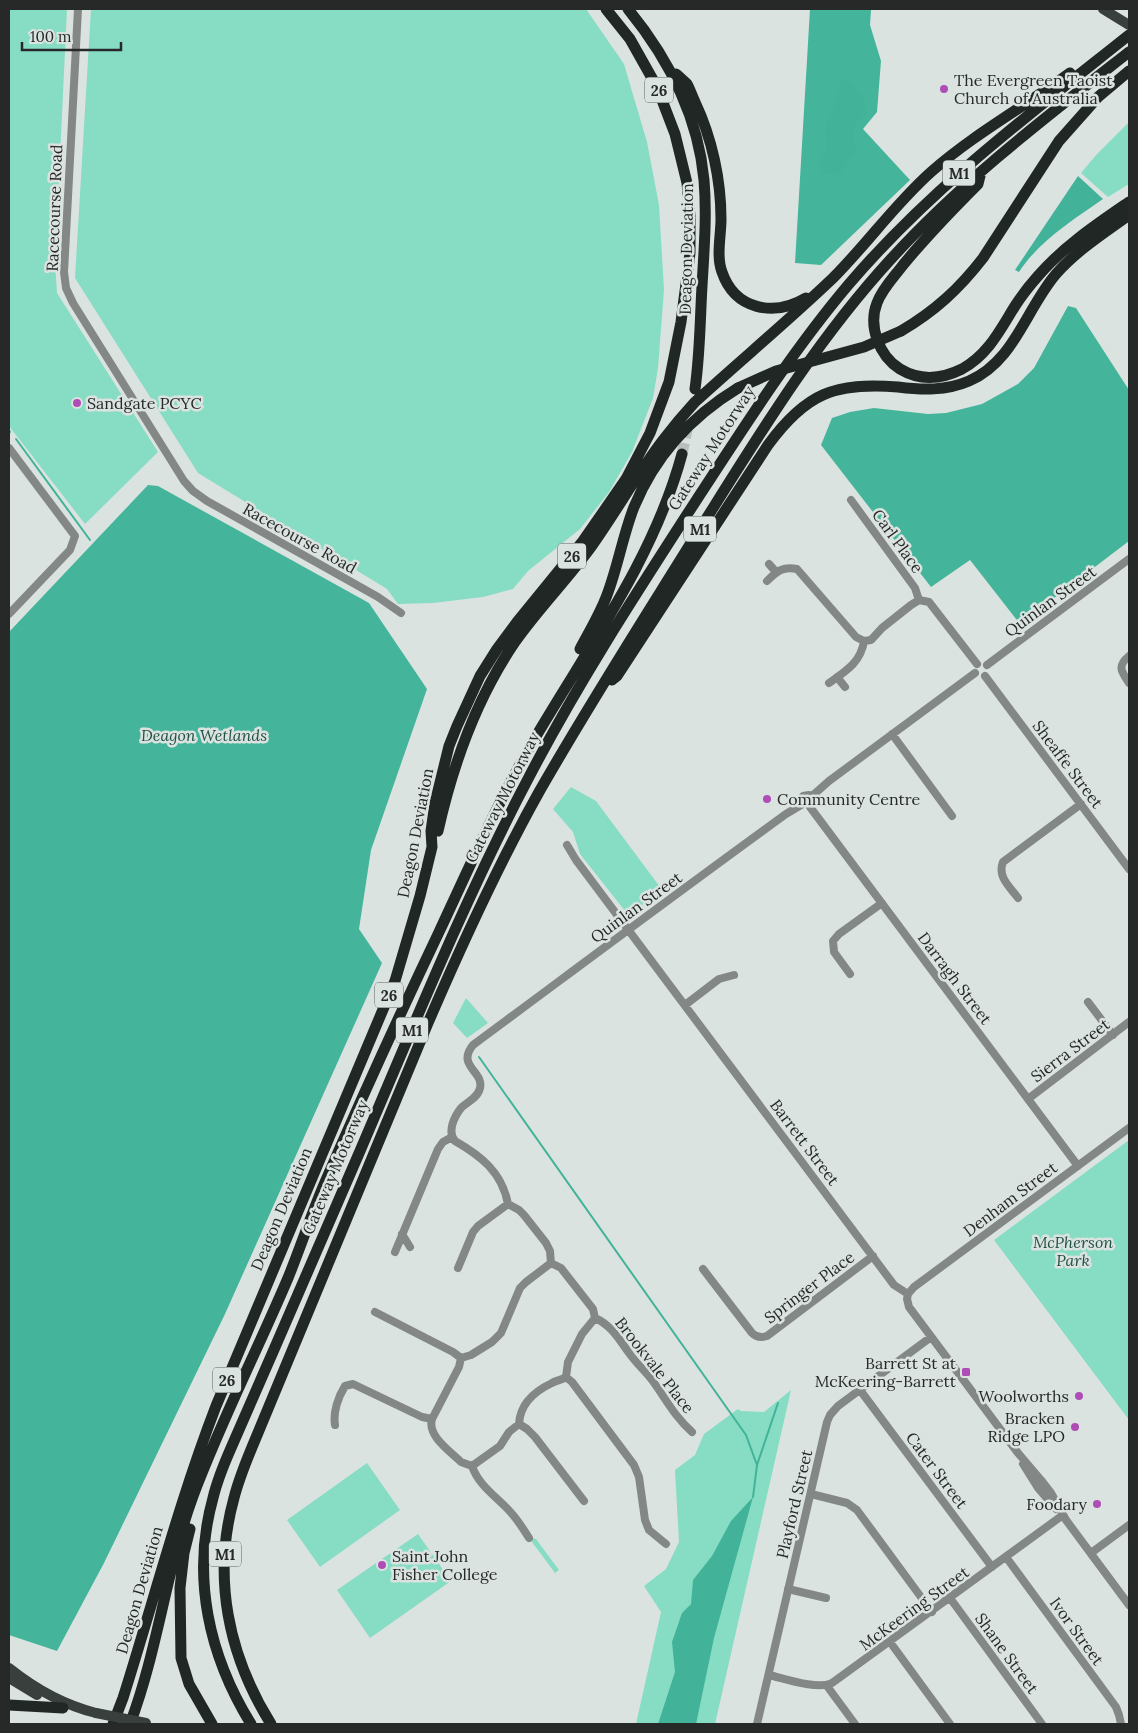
<svg xmlns="http://www.w3.org/2000/svg" width="1138" height="1733" font-family="Lora,serif">
<style>
.green{fill:#87dcc4}
.forest{fill:#44b59a}
.water{fill:#42b398}
.lines{fill:none;stroke-linecap:round;stroke-linejoin:round}
.stream{stroke:#42b398;stroke-width:2}
.highway-tunnel{stroke:#b7bebb;stroke-width:11;stroke-dasharray:11 5.5;stroke-linecap:butt}
.minor{stroke:#838785;stroke-width:8}
.major{stroke:#393f3d;stroke-width:10}
.highway{stroke:#202724;stroke-width:11}
.major-bridge{stroke:#393f3d;stroke-width:10}
.highway-bridge{stroke:#202724;stroke-width:11}
.poi-dot{fill:#ad4db5;stroke:#dbe3e0;stroke-width:2}
.labels{text-anchor:middle;dominant-baseline:central;stroke-width:5;stroke-linejoin:round;paint-order:stroke}
.shield{fill:#dbe3e0;stroke:#5c615f;stroke-width:1}
.shield-label{font-size:15px;font-weight:bold;fill:#262928}
.poi-label{font-size:16px;fill:#262928;stroke:#dbe3e0;text-anchor:start}
.street-label{font-size:16px;fill:#262928;stroke:#dbe3e0}
.park-label{font-size:16px;font-style:italic;fill:#225145;stroke:#dbe3e0}
</style>
<rect width="100%" height="100%" fill="#dbe3e0"/>
<path class="green" d="M 9,9 L 67,9 L 55,262 L 57,293 L 158,452 L 85,524 L 9,426 Z
M 91,9 L 586,9 L 624,64 L 647,142 L 659,205 L 664,290 L 658,368 L 653,398 L 632,452 L 609,492 L 580,529 L 528,571 L 513,589 L 483,597 L 433,603 L 398,604 L 387,589 L 198,473 L 75,278 Z
M 1129,122 L 1129,184 L 1108,197 L 1081,173 L 1097,154 Z
M 571,787 L 596,801 L 663,891 L 632,912 L 625,911 L 580,854 L 573,832 L 553,809 Z
M 466,998 L 488,1023 L 467,1038 L 453,1023 Z
M 1129,1140 L 1129,1420 L 994,1240 Z
M 791,1390 L 715,1724 L 636,1724 L 661,1612 L 644,1586 L 666,1569 L 679,1542 L 675,1470 L 695,1455 L 704,1434 L 738,1409 L 741,1411 L 764,1412 Z
M 367,1463 L 400,1510 L 320,1567 L 287,1520 Z
M 418,1534 L 451,1581 L 370,1638 L 337,1590 Z
M 529,1538 L 536,1539 L 559,1570 L 555,1573 Z"/>
<path class="forest" d="M 810,9 L 871,10 L 870,25 L 881,61 L 877,112 L 863,129 L 910,180 L 821,265 L 795,263 Z
M 1068,306 L 1076,308 L 1129,390 L 1129,541 L 1020,624 L 970,560 L 931,587 L 821,445 L 832,418 L 850,412 L 874,408 L 928,414 L 946,413 L 982,404 L 1018,384 L 1034,368 Z
M 148,485 L 158,486 L 369,603 L 427,689 L 371,850 L 359,929 L 382,963 L 225,1314 L 104,1563 L 57,1651 L 9,1635 L 9,632 Z"/>
<path class="water" d="M 844,79 L 849,81 L 864,99 L 867,112 C 861,119 851,126 853,136 C 854,142 857,146 856,153 L 838,175 C 833,174 824,175 821,169 C 816,162 825,155 827,148 C 829,141 824,133 826,125 C 829,116 834,109 837,100 C 839,94 840,88 841,81 Z
M 1078,176 L 1103,199 C 1073,220 1039,241 1019,272 L 1015,270 Z
M 753,1497 L 714,1638 L 696,1724 L 658,1724 L 675,1672 L 672,1642 L 682,1613 L 691,1604 L 693,1580 L 712,1556 L 731,1521 Z"/>
<g class="lines">
<path class="stream" d="M 9,430 L 10,432
M 16,439 L 90,540
M 96,548 L 106,556
M 479,1057 L 746,1435 L 757,1465
M 753,1497 L 757,1465 L 778,1403"/>
<path class="highway-tunnel" d="M 682,454 L 688,425"/>
<path class="minor" d="M 78,9 L 64,272 L 66,288 L 73,303 L 184,481 L 193,491 L 207,501 L 378,597 L 401,613
M 9,448 L 75,536 L 70,550 L 9,614
M 851,500 L 915,588 L 919,600
M 769,564 L 776,572
M 767,581 C 777,571 783,566 797,569 L 856,637 L 864,641 L 871,640 L 882,628 L 911,605 L 919,600 L 929,602 L 977,664
M 1129,656 C 1117,666 1121,671 1129,683
M 987,665 L 1129,559
M 985,676 L 1129,869
M 837,677 L 845,687
M 829,683 C 846,671 861,662 864,641
M 892,734 L 952,816
M 811,797 L 829,781 L 975,673
M 801,805 L 800,801 L 803,796 L 809,795 L 813,799
M 810,807 L 1078,1166
M 567,845 L 576,860 L 894,1285 L 908,1294
M 1018,898 C 1010,887 997,877 1003,862 L 1081,804
M 850,974 L 834,952 L 833,941 L 839,934 L 882,903
M 1088,1002 L 1113,1035
M 685,1005 L 719,979 L 734,975
M 1028,1099 L 1129,1022
M 402,1234 L 410,1247
M 395,1252 L 438,1149 L 443,1142 L 452,1137
M 551,1263 L 526,1282 L 520,1288 L 501,1333 L 492,1342 L 471,1355 L 461,1358 L 459,1367 L 432,1419 C 427,1436 450,1451 461,1462 L 472,1466 L 500,1446 L 509,1432 L 519,1424 C 520,1404 535,1391 552,1383 C 557,1380 562,1380 566,1377 L 568,1362 L 582,1334 L 595,1318 L 593,1309 L 561,1268 L 551,1263 L 550,1251 L 546,1243 L 524,1215 L 519,1210 L 508,1204 C 502,1172 481,1156 455,1141 C 447,1132 454,1117 461,1108 C 467,1102 478,1098 480,1088 C 484,1071 456,1066 473,1045 C 577,968 681,890 786,814 L 801,805
M 458,1268 L 473,1232 L 478,1226 L 508,1204
M 703,1269 L 752,1333 C 756,1337 761,1338 767,1336 L 873,1256
M 908,1294 L 907,1299 L 909,1307 L 1018,1453 L 1041,1480 L 1051,1493 L 1066,1520 L 1129,1605
M 908,1294 L 914,1287 L 1129,1128
M 375,1312 L 453,1352 L 461,1358
M 595,1318 C 611,1325 619,1339 629,1353 C 636,1363 645,1371 652,1380 C 666,1399 674,1416 692,1432
M 566,1377 L 572,1382 L 634,1465 L 639,1477 L 645,1520 L 649,1530 L 666,1544
M 860,1390 L 992,1567
M 519,1424 L 527,1429 L 535,1437 L 584,1501
M 335,1425 C 333,1412 338,1397 345,1386 L 353,1384 L 422,1417 L 432,1419
M 1023,1464 L 1038,1488 L 1056,1509
M 472,1466 C 479,1487 499,1498 513,1515 C 519,1522 524,1530 529,1538
M 811,1494 L 847,1503 L 857,1510 L 932,1612
M 1091,1553 L 1129,1525
M 1006,1557 L 1116,1707 L 1119,1715 L 1121,1724
M 788,1589 L 826,1598
M 950,1598 L 1042,1724
M 890,1642 L 950,1724
M 769,1675 C 786,1679 817,1690 832,1683 L 1063,1515
M 827,1686 L 855,1724
M 757,1724 L 827,1422 L 830,1415 L 838,1406 L 931,1337"/>
<path class="major" d="M 1103,9 L 1129,25
M 9,1668 C 34,1688 64,1705 96,1713
M 9,1678 L 37,1695"/>
<path class="highway" d="M 628,9 C 668,58 698,115 704,180 C 707,215 704,251 702,286 C 700,321 700,354 695,389
M 676,74 C 679,77 684,81 687,84 C 690,89 692,96 695,102 C 712,138 721,180 721,219 C 721,236 716,256 722,272 C 735,310 774,317 806,298
M 980,176 L 978,184 C 952,210 926,237 903,265 C 894,277 882,289 877,303 C 868,326 879,356 900,369 C 920,381 942,379 962,369 C 988,355 1000,330 1015,306 C 1022,295 1030,285 1038,276 C 1064,246 1097,224 1129,202
M 901,331 C 935,311 959,289 983,258 L 1059,141 L 1098,97 L 1129,71
M 580,649 C 589,632 600,614 607,595 C 618,566 623,535 634,507 C 655,456 692,416 738,388
M 612,680 L 617,676 L 768,445 C 806,393 835,382 898,387 C 922,390 946,391 969,381 C 1014,362 1026,309 1056,274 C 1076,251 1104,233 1129,215
M 438,831 C 453,764 476,699 515,642 C 538,609 567,580 591,547 C 616,512 637,474 663,440 C 673,427 684,414 695,402 C 741,360 788,321 833,278 C 867,244 895,204 931,172 C 974,134 1024,107 1070,73
M 190,1529 L 184,1553 L 180,1588 L 181,1658 L 189,1684 L 212,1724
M 9,1705 L 63,1708
M 113,1724 L 123,1698 C 154,1600 179,1502 216,1406 L 395,981 L 420,896 L 432,847 L 431,831 L 435,803 L 449,746 L 457,726 L 480,676 L 497,649 L 517,622 L 583,541 L 626,479 L 650,433 L 669,382 L 681,322 L 690,253 L 690,216 L 687,183 L 675,134 L 657,87 L 630,39 L 606,9
M 130,1724 C 158,1650 166,1570 193,1496 C 221,1421 257,1351 288,1278 C 301,1246 312,1212 326,1180 C 362,1097 400,1014 439,932 C 469,868 499,799 535,738 C 589,646 654,558 682,454
M 251,1724 C 209,1656 191,1577 213,1498 C 217,1481 224,1464 231,1448 C 274,1349 318,1250 360,1151 C 414,1025 465,898 529,777 C 580,679 641,586 701,493 C 748,421 794,349 849,284 C 931,188 1031,113 1129,35
M 271,1724 C 228,1655 212,1577 234,1498 C 239,1478 247,1459 255,1440 L 428,1023 C 462,944 497,867 539,792 C 587,708 640,625 691,543 C 753,445 812,345 891,259 C 962,181 1046,117 1129,52"/>
<path class="major-bridge" d="M 96,1713 L 146,1723"/>
<path class="highway-bridge" d="M 738,388 L 776,371 L 864,347 L 901,331"/>
</g>
<g class="poi-dot">
<circle cx="944" cy="89" r="5"/>
<circle cx="77" cy="403" r="5"/>
<circle cx="767" cy="799" r="5"/>
<rect x="961" y="1367" width="10" height="10" rx="2.5"/>
<circle cx="1079" cy="1396" r="5"/>
<circle cx="1075" cy="1427" r="5"/>
<circle cx="1097" cy="1504" r="5"/>
<circle cx="382" cy="1565" r="5"/>
</g>
<g class="labels">
<g class="shield">
<rect x="645" y="77.5" width="28" height="25" rx="4"/>
<rect x="943" y="160.5" width="32" height="25" rx="4"/>
<rect x="684" y="516.5" width="32" height="25" rx="4"/>
<rect x="558" y="543.5" width="28" height="25" rx="4"/>
<rect x="375" y="982.5" width="28" height="25" rx="4"/>
<rect x="396" y="1017.5" width="32" height="25" rx="4"/>
<rect x="213" y="1367.5" width="28" height="25" rx="4"/>
<rect x="209" y="1541.5" width="32" height="25" rx="4"/>
</g>
<g class="shield-label">
<text x="659" y="90">26</text>
<text x="959" y="173">M1</text>
<text x="700" y="529">M1</text>
<text x="572" y="556">26</text>
<text x="389" y="995">26</text>
<text x="412" y="1030">M1</text>
<text x="227" y="1380">26</text>
<text x="225" y="1554">M1</text>
</g>
<g class="poi-label">
<text x="954" y="80">The Evergreen Taoist<tspan x="954" dy="18">Church of Australia</tspan></text>
<text x="87" y="403">Sandgate PCYC</text>
<text x="777" y="799">Community Centre</text>
<text x="956" y="1363" text-anchor="end">Barrett St at<tspan x="956" dy="18">McKeering-Barrett</tspan></text>
<text x="1069" y="1396" text-anchor="end">Woolworths</text>
<text x="1065" y="1418" text-anchor="end">Bracken<tspan x="1065" dy="18">Ridge LPO</tspan></text>
<text x="1087" y="1504" text-anchor="end">Foodary</text>
<text x="392" y="1556">Saint John<tspan x="392" dy="18">Fisher College</tspan></text>
</g>
<g class="street-label">
<text transform="translate(54 208) rotate(-88)">Racecourse Road</text>
<text transform="translate(686 249) rotate(-89)">Deagon Deviation</text>
<text transform="translate(711 448) rotate(-57)">Gateway Motorway</text>
<text transform="translate(300 538) rotate(29)">Racecourse Road</text>
<text transform="translate(898 541) rotate(54)">Carl Place</text>
<text transform="translate(1050 601) rotate(-36)">Quinlan Street</text>
<text transform="translate(1068 764) rotate(53)">Sheaffe Street</text>
<text transform="translate(502 797) rotate(-63)">Gateway Motorway</text>
<text transform="translate(415 833) rotate(-79)">Deagon Deviation</text>
<text transform="translate(636 907) rotate(-36)">Quinlan Street</text>
<text transform="translate(955 978) rotate(53)">Darragh Street</text>
<text transform="translate(1070 1050) rotate(-37)">Sierra Street</text>
<text transform="translate(805 1142) rotate(53)">Barrett Street</text>
<text transform="translate(335 1167) rotate(-67)">Gateway Motorway</text>
<text transform="translate(1010 1199) rotate(-37)">Denham Street</text>
<text transform="translate(281 1209) rotate(-67)">Deagon Deviation</text>
<text transform="translate(809 1287) rotate(-37)">Springer Place</text>
<text transform="translate(655 1365) rotate(52)">Brookvale Place</text>
<text transform="translate(937 1470) rotate(53)">Cater Street</text>
<text transform="translate(794 1504) rotate(-77)">Playford Street</text>
<text transform="translate(139 1590) rotate(-74)">Deagon Deviation</text>
<text transform="translate(914 1608) rotate(-36)">McKeering Street</text>
<text transform="translate(1077 1631) rotate(54)">Ivor Street</text>
<text transform="translate(1007 1653) rotate(54)">Shane Street</text>
</g>
<g class="park-label">
<text x="204" y="735">Deagon Wetlands</text>
<text x="1073" y="1242">McPherson<tspan x="1073" dy="18">Park</tspan></text>
</g>
</g>
<rect width="1138" height="1733" fill="none" stroke="#262928" stroke-width="20"/>
<path d="M22 42v8h99v-8" fill="none" stroke="#262928" stroke-width="2.5"/>
<text x="30" y="42" font-size="15" fill="#262928" stroke="#dbe3e0" stroke-width="4" paint-order="stroke">100 m</text>
</svg>
